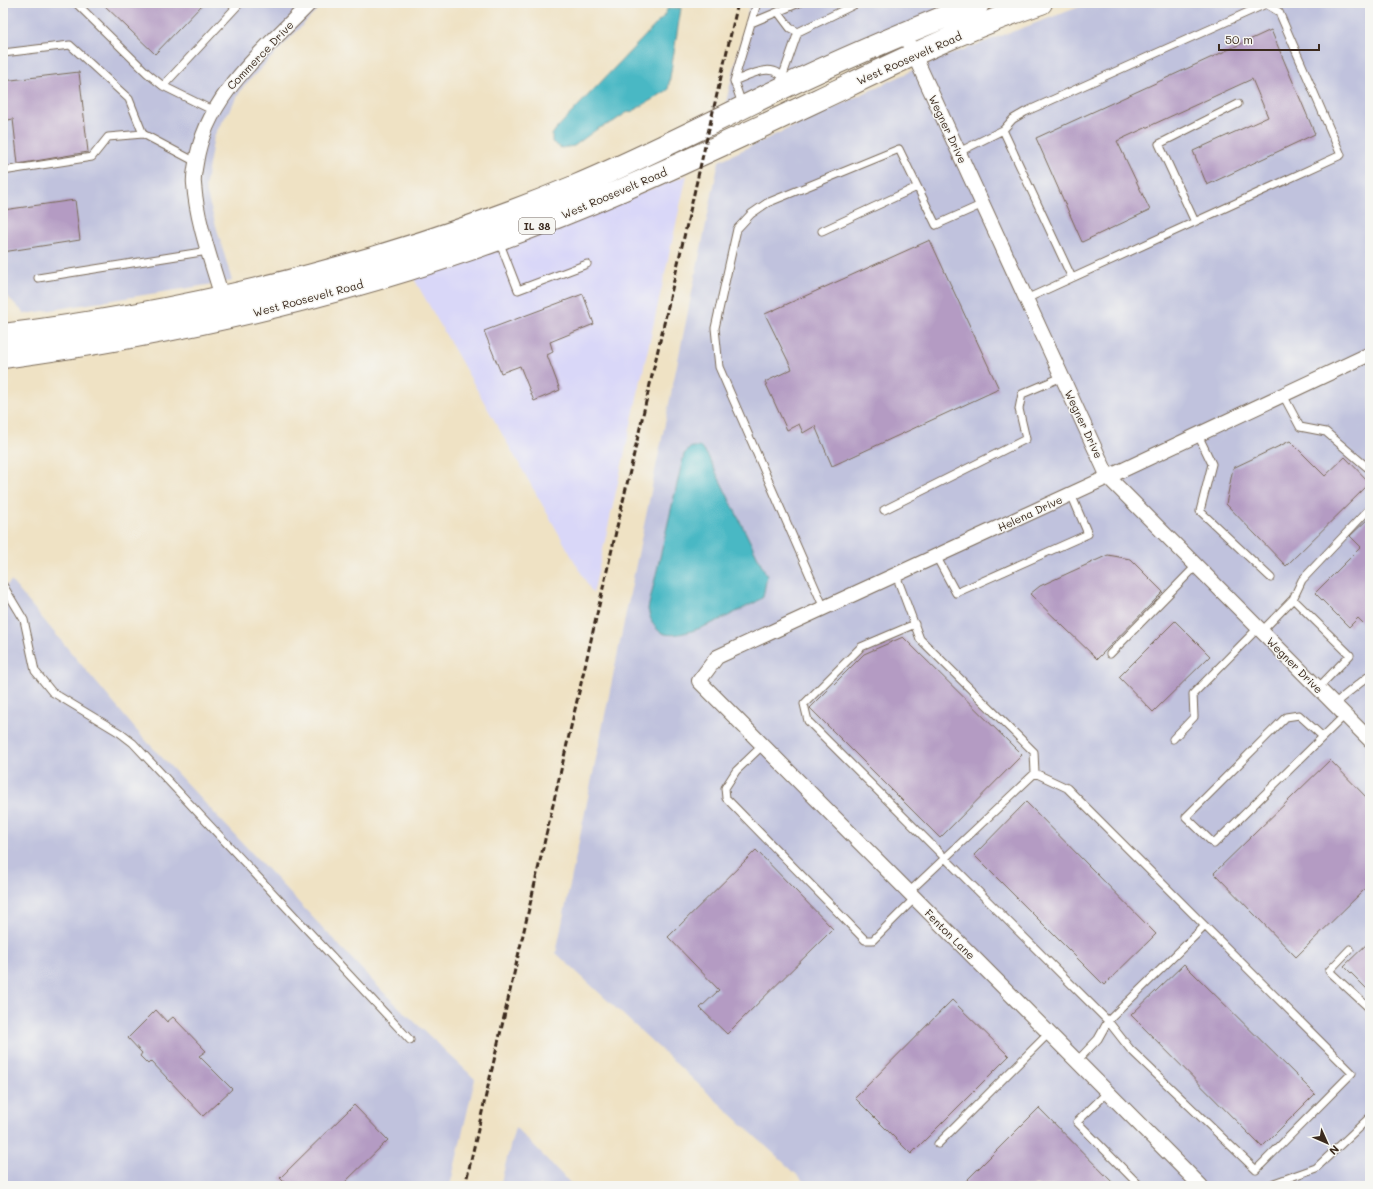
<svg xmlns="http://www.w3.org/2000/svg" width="1373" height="1189" font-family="Mali,sans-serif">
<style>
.built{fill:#d9d7f8}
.industrial{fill:#c0c2dd}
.water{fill:#4ab8c4;stroke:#427171}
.building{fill:#b49bc3}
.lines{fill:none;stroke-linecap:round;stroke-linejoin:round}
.lane-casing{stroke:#7a6a58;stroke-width:9}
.street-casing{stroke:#7a6a58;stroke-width:16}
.primary-casing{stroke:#7a6a58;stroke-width:24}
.lane{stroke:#fff;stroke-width:7}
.street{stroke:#fff;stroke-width:14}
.primary{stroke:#fff;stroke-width:22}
.rail{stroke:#3b2a1e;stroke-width:3;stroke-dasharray:6 3;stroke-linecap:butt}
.labels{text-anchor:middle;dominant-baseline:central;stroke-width:3;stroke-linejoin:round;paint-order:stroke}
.shield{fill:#f6f6f2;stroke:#73675e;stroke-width:1}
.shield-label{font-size:10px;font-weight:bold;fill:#3b2a1e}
.street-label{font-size:11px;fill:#3b2a1e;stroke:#f6f6f2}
</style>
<rect width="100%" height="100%" fill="#f6f6f2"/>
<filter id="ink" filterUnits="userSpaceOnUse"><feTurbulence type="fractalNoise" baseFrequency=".025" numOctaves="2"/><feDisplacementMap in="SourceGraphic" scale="8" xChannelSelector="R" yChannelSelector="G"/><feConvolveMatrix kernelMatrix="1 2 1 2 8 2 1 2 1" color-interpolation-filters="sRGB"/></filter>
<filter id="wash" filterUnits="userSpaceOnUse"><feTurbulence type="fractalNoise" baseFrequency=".012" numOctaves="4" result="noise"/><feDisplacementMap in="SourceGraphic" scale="16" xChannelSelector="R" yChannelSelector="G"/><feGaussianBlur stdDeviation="0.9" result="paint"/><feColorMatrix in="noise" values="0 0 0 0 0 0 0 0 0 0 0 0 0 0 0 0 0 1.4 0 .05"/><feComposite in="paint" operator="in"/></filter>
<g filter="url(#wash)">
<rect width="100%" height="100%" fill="#efe2c4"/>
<path class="built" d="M 687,175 L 593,594 L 413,277 L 564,223 Z"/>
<path class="industrial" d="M 3,3 L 324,3 L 243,87 L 214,136 L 205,188 L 232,281 L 25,314 L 3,292 Z
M 750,3 L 954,3 L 724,110 Z
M 1090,3 L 1370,3 L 1370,1186 L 809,1186 L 556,953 L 719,161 L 933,61 Z
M 11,581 L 137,731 L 383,992 L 475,1079 L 450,1186 L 3,1186 L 3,589 Z
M 515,1127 L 573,1186 L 500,1186 Z"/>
<path class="water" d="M 668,8 L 681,8 L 668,90 L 633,111 L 626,113 L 613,122 L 597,129 L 574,146 L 561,148 L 552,142 L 552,135 L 556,129 L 663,17 Z
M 691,447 L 701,447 L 708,456 L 767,576 L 763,597 L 756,602 C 737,611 676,646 659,631 C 652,625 650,617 648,609 L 684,454 Z"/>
<g id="blocks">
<path class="building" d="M 102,3 L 204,3 L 155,54 Z
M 1271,30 L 1315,134 L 1207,185 L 1193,151 L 1268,117 L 1252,79 L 1117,141 L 1150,210 L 1082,242 L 1036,138 Z
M 79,72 L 88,152 L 18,164 L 13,119 L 3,121 L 3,81 Z
M 75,200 L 80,240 L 3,252 L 3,210 Z
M 930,240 L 999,389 L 832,466 L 815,426 L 803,433 L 799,424 L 787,430 L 765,382 L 792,369 L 765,314 Z
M 583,294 L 594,324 L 550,342 L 553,352 L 547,355 L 560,390 L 534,401 L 520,366 L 501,373 L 484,331 Z
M 1290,441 L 1325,476 L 1345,457 L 1370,483 L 1286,566 L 1226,504 L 1233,468 Z
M 1370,517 L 1370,630 L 1358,618 L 1349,627 L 1315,593 L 1361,547 L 1350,536 Z
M 1108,555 L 1130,559 L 1163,592 L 1097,659 L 1030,594 L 1040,586 Z
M 1175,621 L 1210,656 L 1153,712 L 1119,677 Z
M 903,637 L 1022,755 L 940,838 L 810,708 L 864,654 Z
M 1330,760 L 1370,801 L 1370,884 L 1296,957 L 1214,873 Z
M 1026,802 L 1156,934 L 1104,985 L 974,855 Z
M 756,850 L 833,929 L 727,1034 L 700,1008 L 719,990 L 668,937 Z
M 1370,941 L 1370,992 L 1344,966 Z
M 1184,964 L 1315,1094 L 1262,1147 L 1131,1015 Z
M 952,1000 L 1009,1056 L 911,1154 L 855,1098 Z
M 156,1010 L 167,1022 L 173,1017 L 206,1051 L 199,1056 L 232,1089 L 203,1116 L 151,1061 L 148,1064 L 140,1056 L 142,1053 L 128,1038 Z
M 354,1105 L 388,1140 L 341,1186 L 288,1186 L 280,1178 Z
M 1039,1108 L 1116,1186 L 961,1186 Z"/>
</g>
</g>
<g filter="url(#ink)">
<use href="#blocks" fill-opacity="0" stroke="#7a6a58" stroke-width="1"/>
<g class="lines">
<g class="lane-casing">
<path id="lane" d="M 76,3 L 147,73 L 163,86 L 214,111
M 778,12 L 790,28 L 798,32 L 858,3
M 751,23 L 799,3
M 3,53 L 70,45 L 129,99 L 143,134
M 783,75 L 798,32
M 734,81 C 752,74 776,60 786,83
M 163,86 L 240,3
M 742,104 L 734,81 L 757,3
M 1003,130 L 1072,278
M 959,152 L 1003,130 L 1013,119 L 1025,112 L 1266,4 L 1279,12 L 1341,155 L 1026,299
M 3,171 L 92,157 L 108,137 L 143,134 L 196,162
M 1195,222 L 1159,144 L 1238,104
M 822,231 L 917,187
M 499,241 L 518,290 L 587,264
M 38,278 L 208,251
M 1283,395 L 1300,427 L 1326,432 L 1368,468
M 1198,435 L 1212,464 L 1200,511 L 1271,578
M 884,510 L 1026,439 L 1019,409 L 1022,394 L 1062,377
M 936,556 L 956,593 L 1088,534 L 1071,494
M 896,575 L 920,639 L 1034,752 L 1035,773 L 909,892
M 3,585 L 24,620 L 35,671 L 52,692 L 120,733 L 133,743 L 410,1040
M 1293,599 L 1350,655 L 1318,688
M 824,608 L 719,367 L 715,328 L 737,229 L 751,214 L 767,203 L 899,149 L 936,225 L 983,204
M 915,624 L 861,647 L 804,704 L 808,721 L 1108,1021 L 1130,1049 L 1256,1170 L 1352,1073 L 1067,788 L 1035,773
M 1262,631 L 1293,599 L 1302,580 L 1370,508
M 1110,654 L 1196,566
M 1334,704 L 1370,675
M 1322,736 L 1299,715 L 1286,717 L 1186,817 L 1214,844 L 1345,715
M 1173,739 L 1194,717 L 1193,694 L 1258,628
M 763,745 L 736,771 L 725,788 L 726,798 L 865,940 L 873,940 L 915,898
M 1350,949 L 1329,971 L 1370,1009
M 1077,1061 L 1098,1039 L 1108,1021 L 1205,926
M 1108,1092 L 1077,1122 L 1140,1186
M 938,1144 L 1049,1033
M 1271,1186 L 1274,1183 L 1316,1168 L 1370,1117"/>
</g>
<g class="street-casing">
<path id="street" d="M 904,33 L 1108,477 L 1370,740
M 224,304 C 213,265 197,225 194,184 C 193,177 195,170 196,163 C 206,95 265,50 310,3
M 1201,1186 L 699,681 L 717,657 L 1108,477 L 1370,354"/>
</g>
<g class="primary-casing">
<path id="primary" d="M 3,335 C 199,310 393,262 576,186 C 645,157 711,123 778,90 C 844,58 911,30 979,3
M 3,357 C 216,329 425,276 622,190 C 696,158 769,123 843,88 C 907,57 973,26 1041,3"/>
</g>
<use href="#lane" class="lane"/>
<use href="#street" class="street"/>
<use href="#primary" class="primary"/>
<path class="rail" d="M 465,1186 L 738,3"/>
</g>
</g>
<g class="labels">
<rect class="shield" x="519" y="218" width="36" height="16" rx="3"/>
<g class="shield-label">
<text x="537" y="226">IL 38</text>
</g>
<g class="street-label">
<text transform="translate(260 55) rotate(-46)">Commerce Drive</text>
<text transform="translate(909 58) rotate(-24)">West Roosevelt Road</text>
<text transform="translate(948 129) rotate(65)">Wegner Drive</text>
<text transform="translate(614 193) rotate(-23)">West Roosevelt Road</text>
<text transform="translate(308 298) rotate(-15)">West Roosevelt Road</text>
<text transform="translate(1084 424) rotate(65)">Wegner Drive</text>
<text transform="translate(1030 513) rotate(-25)">Helena Drive</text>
<text transform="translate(1295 665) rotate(45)">Wegner Drive</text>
<text transform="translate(950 934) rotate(45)">Fenton Lane</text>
</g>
</g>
<rect width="1373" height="1189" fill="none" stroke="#f6f6f2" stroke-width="16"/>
<g transform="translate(1327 1143) rotate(135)" stroke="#f6f6f2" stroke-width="3" paint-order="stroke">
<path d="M0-3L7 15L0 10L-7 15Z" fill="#3b2a1e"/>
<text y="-6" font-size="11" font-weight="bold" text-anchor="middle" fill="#3b2a1e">N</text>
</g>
<path d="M1219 44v6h100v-6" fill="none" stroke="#3b2a1e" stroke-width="2"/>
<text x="1225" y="44" font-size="12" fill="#3b2a1e" stroke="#f6f6f2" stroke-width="3" paint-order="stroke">50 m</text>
</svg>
